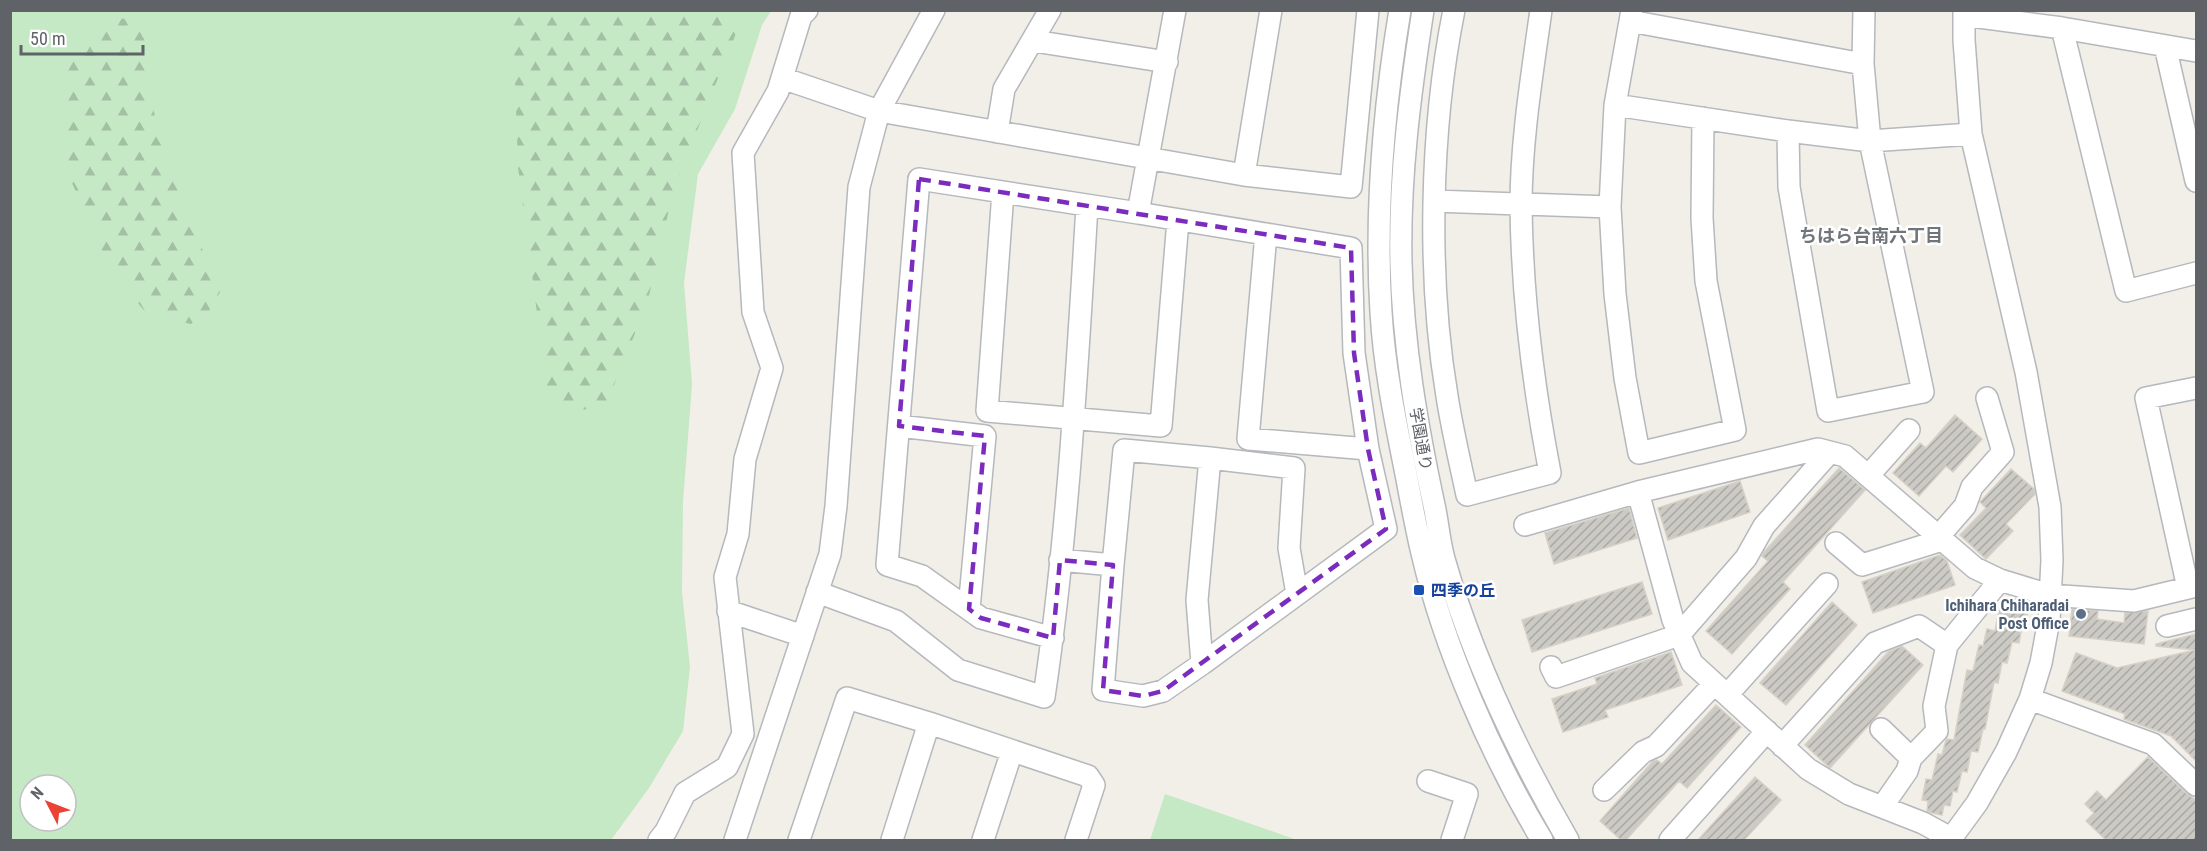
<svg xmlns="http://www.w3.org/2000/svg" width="2207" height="851" font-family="'Roboto Condensed','Noto Sans JP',sans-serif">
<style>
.green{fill:#c5e8c5;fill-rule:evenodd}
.forest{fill:url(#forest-firs)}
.building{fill:url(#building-hatch);stroke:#d6d1c6;stroke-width:1.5}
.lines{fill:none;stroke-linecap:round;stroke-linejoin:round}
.minor-casing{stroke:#b5b8bc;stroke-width:24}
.minor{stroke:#fff;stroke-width:21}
.marked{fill:none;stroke:#7b2cbf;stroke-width:4.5;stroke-dasharray:12 8;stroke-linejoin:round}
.transit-dot{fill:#1a4fb4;stroke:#fff;stroke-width:2}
.service-dot{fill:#5c6f8a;stroke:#fff;stroke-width:2}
.labels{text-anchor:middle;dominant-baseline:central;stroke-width:5;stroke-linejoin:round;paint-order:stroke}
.street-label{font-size:16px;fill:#5f6368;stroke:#fff}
.transit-label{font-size:16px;font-weight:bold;fill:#164399;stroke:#fff;text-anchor:start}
.service-label{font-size:16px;font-weight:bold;fill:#4e5e75;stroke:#fff;text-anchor:end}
.neighbourhood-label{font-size:18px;font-weight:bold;fill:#70757a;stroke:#fff}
</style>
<defs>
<pattern id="forest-firs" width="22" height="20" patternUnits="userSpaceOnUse" patternTransform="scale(1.5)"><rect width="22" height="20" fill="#c5e8c5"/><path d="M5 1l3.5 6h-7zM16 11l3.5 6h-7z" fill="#a3c0a4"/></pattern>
<pattern id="building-hatch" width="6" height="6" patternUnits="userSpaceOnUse" patternTransform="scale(1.5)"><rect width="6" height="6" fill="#cccac5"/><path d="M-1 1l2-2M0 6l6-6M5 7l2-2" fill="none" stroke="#a9a8a4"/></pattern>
</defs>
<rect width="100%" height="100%" fill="#f1efe8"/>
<path class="green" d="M 10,11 L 771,11 L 762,25 L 735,109 L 698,174 L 684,283 L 692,384 L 683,502 L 682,592 L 690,667 L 683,731 L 649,788 L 611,840 L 11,840 ZM 30,785 L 66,785 L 66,821 L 30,821 Z
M 1165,794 L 1297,840 L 1150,840 Z"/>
<path class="forest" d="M 519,11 L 745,11 L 674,188 L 647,304 L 607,402 L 574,413 L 547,390 L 518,167 L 513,22 Z
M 102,18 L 136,19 L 146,34 L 150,95 L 166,162 L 220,292 L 209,311 L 191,324 L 148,315 L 111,271 L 72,183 L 62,122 L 65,73 Z"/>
<path class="building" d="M 1955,415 L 1982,439 L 1953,472 L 1946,466 L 1919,496 L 1893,473 L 1920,443 L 1926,448 Z
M 1839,468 L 1865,490 L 1783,582 L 1790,589 L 1732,654 L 1706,631 L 1768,561 L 1762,556 L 1764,552 Z
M 2011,469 L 2034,489 L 2035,494 L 2006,524 L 2013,531 L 1986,559 L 1960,535 L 1986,508 L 1980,502 Z
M 1740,481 L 1750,512 L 1668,540 L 1658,508 Z
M 1629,508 L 1637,538 L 1554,564 L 1545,533 Z
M 1940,555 L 1947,561 L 1955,585 L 1873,613 L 1862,582 Z
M 1642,582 L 1652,614 L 1532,652 L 1522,620 Z
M 2013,598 L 2029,602 L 2026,620 L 2023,620 L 2019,643 L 2012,642 L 2007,663 L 2002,662 L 1998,683 L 1994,682 L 1985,729 L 1983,729 L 1978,752 L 1971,751 L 1967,772 L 1962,771 L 1957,792 L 1953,791 L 1950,806 L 1944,805 L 1942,815 L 1932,813 L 1927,811 L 1928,801 L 1922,800 L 1926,779 L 1932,780 L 1938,754 L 1942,755 L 1946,740 L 1947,739 L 1954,740 L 1967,670 L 1973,671 L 1979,645 L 1983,646 L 1987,629 L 1995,631 L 2000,605 L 2011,607 Z
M 1832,602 L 1857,625 L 1786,705 L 1760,683 Z
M 2072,609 L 2098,611 L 2097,619 L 2124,623 L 2125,613 L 2148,611 L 2144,644 L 2069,636 Z
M 2196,634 L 2196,761 L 2171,736 L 2124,719 L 2125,714 L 2062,691 L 2076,653 L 2117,668 L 2195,650 L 2156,646 L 2156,644 Z
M 1902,646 L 1923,665 L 1830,768 L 1805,745 L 1888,652 Z
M 1671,652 L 1682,685 L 1605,710 L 1608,717 L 1563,732 L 1552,699 L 1597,684 L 1595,678 Z
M 1716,705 L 1741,727 L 1687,788 L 1679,781 L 1626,840 L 1621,840 L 1600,821 L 1653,761 L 1657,760 L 1662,764 Z
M 2148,757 L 2187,794 L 2196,800 L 2196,840 L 2106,840 L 2086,821 L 2094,813 L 2085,804 L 2097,791 L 2106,800 Z
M 1755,777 L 1781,800 L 1744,840 L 1698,840 Z"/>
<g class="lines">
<g class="minor-casing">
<path id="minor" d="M 1400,10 C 1384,107 1375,215 1381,312 C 1384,364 1394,414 1404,464 C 1410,494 1415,524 1422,553 C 1444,648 1492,757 1542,840
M 1423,10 C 1410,94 1399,178 1401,263 C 1403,345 1417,426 1434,505 C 1438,523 1439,541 1444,559 C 1472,657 1517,752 1568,840
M 1454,10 C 1430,129 1427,277 1447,396 C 1452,429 1460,462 1467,495 L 1550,473 C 1533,385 1522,296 1521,206 C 1521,141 1532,75 1541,10
M 1632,10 L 1615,105 L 1610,207 L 1615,294 L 1625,378 L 1639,453 L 1735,430 L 1706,281 L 1702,218 L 1703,118
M 1964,15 L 2062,28 L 2196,51
M 1630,21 L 1863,64
M 2062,28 L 2126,291 L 2196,273
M 1034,41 L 1167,62
M 2165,46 L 2196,181
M 782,78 L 879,111 L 1244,175 L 1351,187 L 1368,10
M 1615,105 L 1788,131 L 1870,141 L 1971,134
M 1788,131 L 1789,187 L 1828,411 L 1923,392 L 1870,141 L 1863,64 L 1864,10
M 997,132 L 1004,89 L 1050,10
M 1244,175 L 1271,10
M 1003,192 L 987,411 L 1161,426 L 1178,220
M 1434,201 L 1610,207
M 1138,213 L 1351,248 L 1354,353 L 1368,449 L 1248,439 L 1266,234
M 899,426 L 985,436 L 969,609
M 1210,458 L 1197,600 L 1202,664 L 1386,529 L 1368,449
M 1868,476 L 1909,430
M 1638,492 L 1673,620 L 1692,663 L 1808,769 L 1849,794 L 1923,823 L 1954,840
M 1525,525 L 1638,492 L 1818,449 L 1845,456 L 1975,568 L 2000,580 L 2049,595 L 2134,601 L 2196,586
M 1938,537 L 1965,506 L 1972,487 L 2003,452 L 1987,398
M 1836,543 L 1862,565 L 1942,540
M 1060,560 L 1113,565 L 1103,690 L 1143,696 L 1163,691 L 1202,664
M 1113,565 L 1124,450 L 1210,458 L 1294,468 L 1289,548 L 1297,594
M 2188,588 L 2146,398 L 2196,388
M 817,592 L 896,621 L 958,670 L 1044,697 C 1068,535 1077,370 1087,206
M 728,611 L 803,636
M 2167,626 L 2196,619
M 1053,638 L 981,618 L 922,576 L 887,565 L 919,179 L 1138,213 L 1175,10
M 1551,667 L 1556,677 L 1679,635 L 1746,558 L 1764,526 L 1830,452
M 1727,695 L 1827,584
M 2030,699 L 2153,744 L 2196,785
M 1881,729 L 1911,758
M 1782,746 L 1875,643 L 1919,626 L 1947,645
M 1428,781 L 1467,794 L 1452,840
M 1604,790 L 1643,752 L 1656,746 L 1714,684
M 1882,807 L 1907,771 L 1911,758 L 1937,731 L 1934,706 L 1947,645 L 2000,580
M 659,840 L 666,831 L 685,793 L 727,767 L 743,734 L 725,577 L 738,534 L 745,459 L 772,368 L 753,312 L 743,153 L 778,91 L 801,16 L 807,10
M 735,840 L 830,554 L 836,506 L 859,187 L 879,111 L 934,10
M 799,840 L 847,698 L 929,723 L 1088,776 L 1094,785 L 1076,840
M 892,840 L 929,723
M 983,840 L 1012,751
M 1670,840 L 1767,731
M 1950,840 L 1977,803 L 2006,752 L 2030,699 L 2041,663 L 2049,620 L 2052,560 L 2050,507 L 2026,372 L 1971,134 L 1964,40 L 1964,10"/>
</g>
<use href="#minor" class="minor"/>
</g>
<path class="marked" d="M 919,179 L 1351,248 L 1354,353 L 1368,449 L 1386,529 L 1163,691 L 1143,696 L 1103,690 L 1113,565 L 1060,560 L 1053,638 L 981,618 L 969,609 L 985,436 L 899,426 Z"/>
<rect class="transit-dot" x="1413" y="584" width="12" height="12" rx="3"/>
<circle class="service-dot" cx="2081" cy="614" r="6"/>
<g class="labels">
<g class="street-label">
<text transform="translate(1421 439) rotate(80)">学園通り</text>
</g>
<g class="transit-label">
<text x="1431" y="590">四季の丘</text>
</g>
<g class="service-label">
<text x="2069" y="605">Ichihara Chiharadai<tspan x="2069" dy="18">Post Office</tspan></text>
</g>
<g class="neighbourhood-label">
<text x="1871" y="235">ちはら台南六丁目</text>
</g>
</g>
<rect width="2207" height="851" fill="none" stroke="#5f6368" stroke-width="24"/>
<g transform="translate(48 803) rotate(312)"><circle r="28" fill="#ffffff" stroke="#bfc1c3" stroke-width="1.5"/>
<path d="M0-4.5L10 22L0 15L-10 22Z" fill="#ea4335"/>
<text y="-9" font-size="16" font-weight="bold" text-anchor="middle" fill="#5f6368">N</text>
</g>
<path d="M21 45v9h122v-9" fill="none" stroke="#5f6368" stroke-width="3"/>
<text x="30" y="45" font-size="18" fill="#5f6368" stroke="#ffffff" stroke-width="4.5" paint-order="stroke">50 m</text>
</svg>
